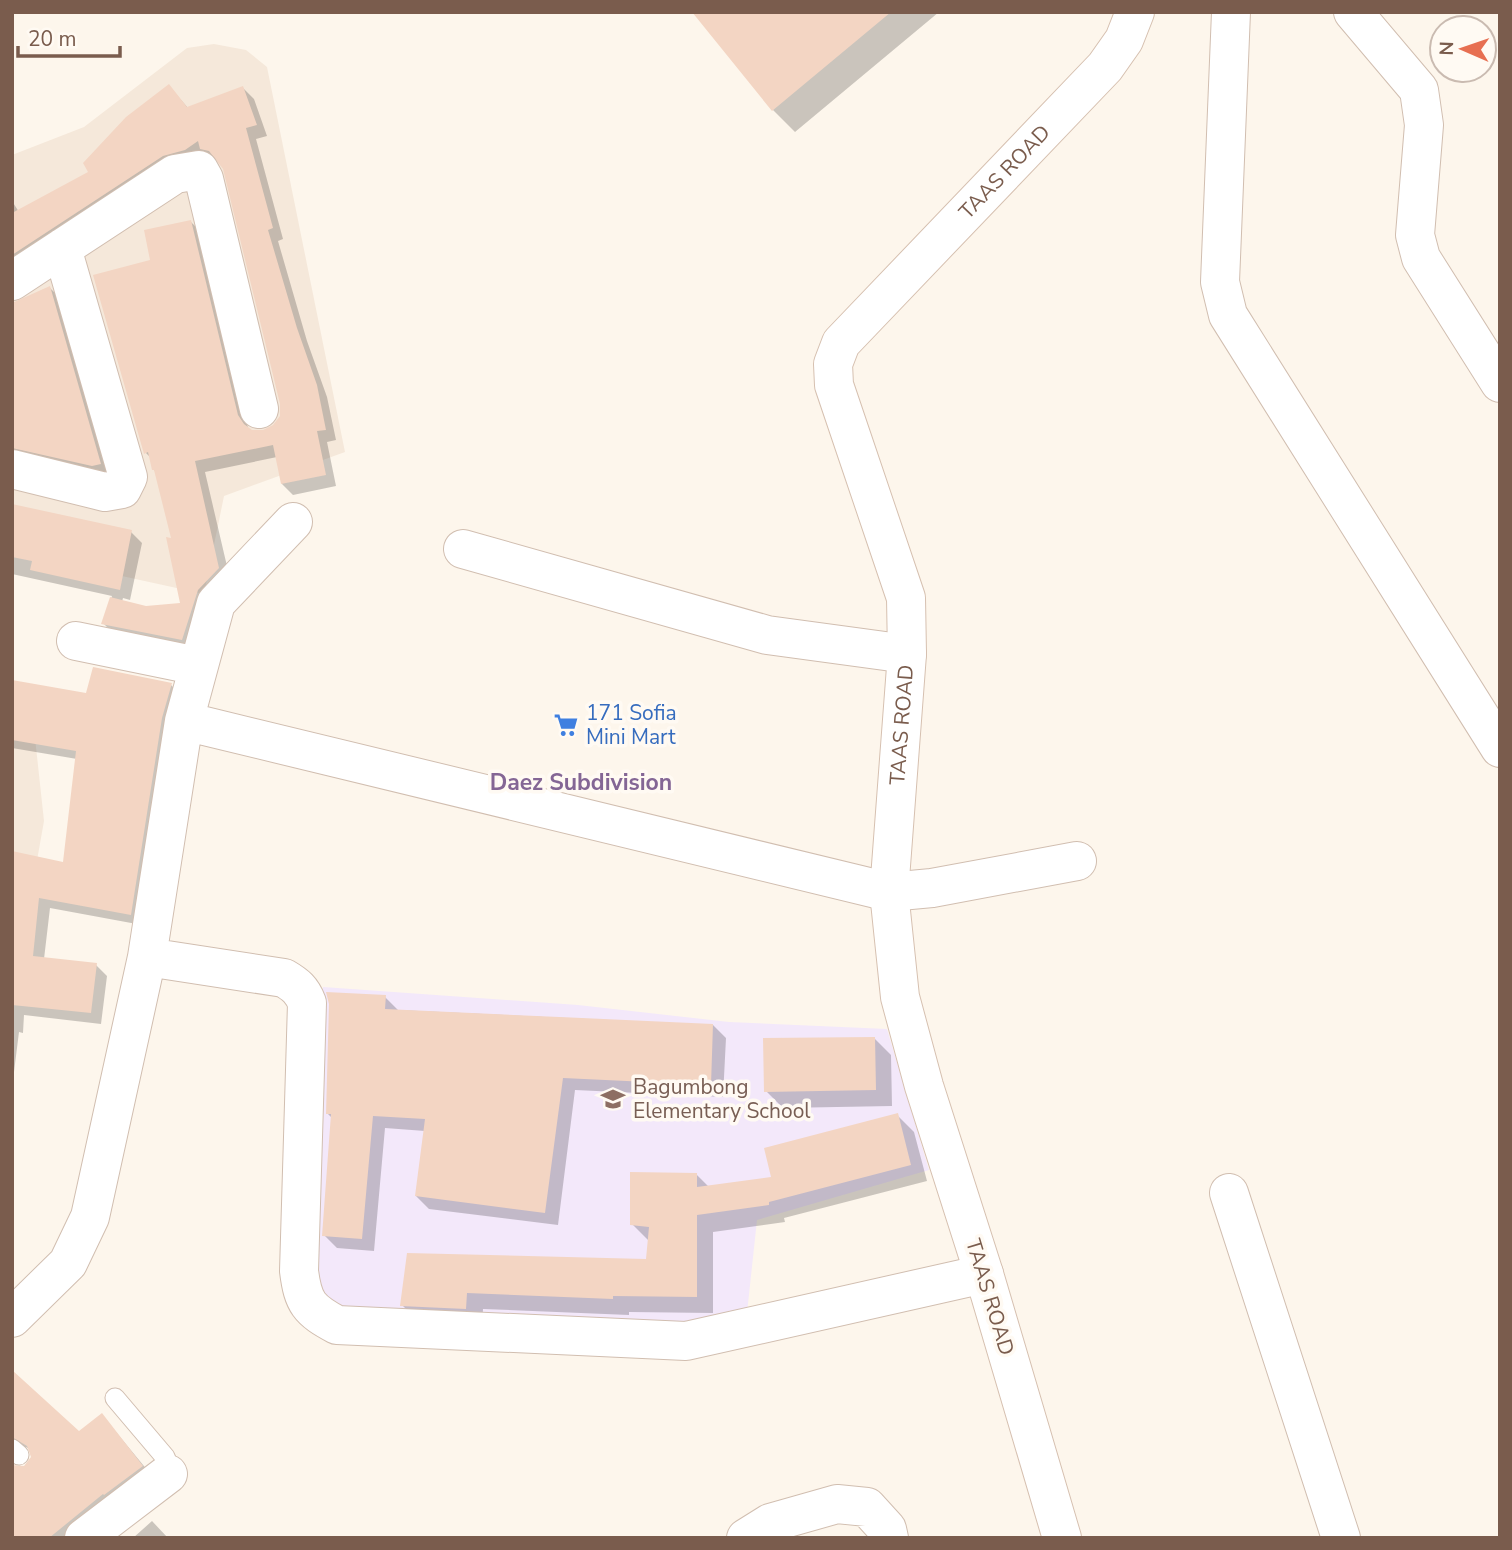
<svg xmlns="http://www.w3.org/2000/svg" width="1512" height="1550" font-family="'Nunito Sans',sans-serif">
<style>
.residential{fill:#f5e8da}
.education{fill:#f3e8fa}
.shadow{fill:#0003}
.building{fill:#f3d5c3}
.lines{fill:none;stroke-linecap:round;stroke-linejoin:round}
.lane-casing{stroke:#d1beb0;stroke-width:21}
.street-casing{stroke:#d1beb0;stroke-width:40}
.secondary-casing{stroke:#d6c0b0;stroke-width:40}
.lane{stroke:#fff;stroke-width:19}
.street{stroke:#fff;stroke-width:38}
.secondary{stroke:#fff;stroke-width:38}
.labels{text-anchor:middle;dominant-baseline:central;stroke-width:7;stroke-linejoin:round;paint-order:stroke}
.street-label{font-size:21px;fill:#7a5c4d;stroke:#fffaf3}
.shop-label{font-size:21px;fill:#366cbe;stroke:#fffaf3;text-anchor:start}
.education-label{font-size:21px;fill:#785e54;stroke:#fffaf3;text-anchor:start}
.neighbourhood-label{font-size:23px;font-weight:bold;fill:#846695;stroke:#fffaf3}
</style>
<rect width="100%" height="100%" fill="#fdf6ec"/>
<path class="residential" d="M 214,44 L 246,50 L 267,67 L 345,452 L 224,496 L 204,594 L 12,552 L 12,155 L 84,127 L 187,48 Z
M 12,706 L 32,710 L 44,821 L 12,1001 Z"/>
<path class="education" d="M 323,987 L 578,1005 L 729,1022 L 887,1029 L 929,1170 L 757,1220 L 747,1313 L 685,1323 L 324,1309 L 309,1291 Z"/>
<path class="shadow" d="M 694,12 L 939,12 L 795,132 L 773,110 Z
M 169,86 L 188,108 L 243,88 L 254,99 L 267,136 L 256,139 L 283,239 L 278,241 L 307,341 L 327,397 L 336,440 L 327,442 L 336,486 L 293,495 L 282,484 L 277,457 L 205,472 L 230,579 L 193,651 L 114,634 L 103,623 L 112,596 L 12,574 L 12,506 L 131,532 L 142,543 L 130,600 L 123,598 L 122,602 L 146,608 L 182,605 L 173,541 L 157,473 L 153,469 L 151,458 L 146,453 L 152,262 L 191,222 L 202,233 L 248,428 L 250,431 L 264,432 L 275,427 L 281,416 L 282,404 L 227,173 L 221,161 L 213,159 L 12,273 L 12,201 L 19,212 L 90,172 Z
M 50,288 L 61,299 L 111,475 L 12,461 L 12,361 L 25,301 L 42,290 Z
M 12,682 L 88,695 L 171,685 L 182,696 L 142,925 L 50,908 L 44,959 L 96,965 L 107,976 L 101,1024 L 24,1015 L 23,1033 L 19,1032 L 12,1088 L 12,853 L 65,864 L 77,759 L 12,748 Z
M 385,997 L 398,1010 L 713,1025 L 726,1038 L 723,1097 L 575,1090 L 558,1225 L 429,1209 L 416,1196 L 425,1131 L 385,1128 L 374,1251 L 337,1248 L 324,1235 L 332,1118 L 327,1113 Z
M 875,1039 L 891,1055 L 892,1106 L 783,1108 L 766,1091 Z
M 897,1115 L 914,1132 L 927,1181 L 784,1218 L 785,1222 L 713,1232 L 713,1313 L 629,1312 L 629,1315 L 483,1309 L 482,1325 L 419,1322 L 402,1305 L 409,1255 L 648,1261 L 649,1241 L 632,1224 L 696,1174 L 709,1187 L 774,1178 Z
M 12,1372 L 78,1433 L 102,1415 L 153,1477 L 72,1538 L 12,1538 L 17,1469 L 30,1464 L 32,1451 L 26,1447 L 14,1451 L 12,1455 Z
M 152,1521 L 168,1538 L 133,1538 Z"/>
<path class="building" d="M 692,12 L 891,12 L 772,111 Z
M 169,84 L 187,107 L 243,86 L 257,125 L 246,128 L 273,228 L 268,230 L 297,328 L 317,385 L 326,430 L 317,431 L 326,475 L 281,484 L 273,445 L 195,461 L 219,568 L 198,590 L 182,640 L 101,624 L 110,597 L 146,606 L 180,603 L 166,537 L 171,538 L 154,470 L 152,470 L 148,452 L 144,454 L 93,275 L 150,260 L 144,230 L 191,220 L 238,415 L 244,424 L 252,430 L 263,430 L 273,425 L 280,416 L 280,404 L 223,169 L 209,151 L 200,149 L 198,141 L 185,150 L 163,156 L 12,255 L 12,213 L 88,172 L 83,163 L 126,117 Z
M 50,286 L 101,464 L 92,466 L 12,448 L 12,303 Z
M 12,504 L 132,530 L 120,590 L 30,570 L 32,561 L 12,557 Z
M 93,667 L 172,683 L 162,718 L 131,915 L 39,898 L 33,956 L 97,963 L 91,1013 L 12,1005 L 12,851 L 63,862 L 76,751 L 12,740 L 12,680 L 86,693 Z
M 326,992 L 386,995 L 385,1009 L 713,1024 L 711,1085 L 563,1078 L 545,1213 L 415,1196 L 425,1119 L 373,1116 L 362,1239 L 322,1236 L 331,1114 L 326,1114 L 329,1004 Z
M 875,1037 L 876,1090 L 764,1092 L 763,1038 Z
M 898,1113 L 911,1165 L 769,1202 L 769,1205 L 697,1215 L 697,1297 L 613,1296 L 613,1299 L 467,1293 L 466,1309 L 400,1306 L 407,1253 L 646,1259 L 649,1227 L 630,1225 L 630,1172 L 697,1173 L 697,1187 L 771,1177 L 764,1148 Z
M 12,1370 L 79,1431 L 102,1413 L 143,1466 L 104,1495 L 103,1494 L 49,1538 L 12,1538 L 12,1465 L 24,1466 L 31,1457 L 27,1446 L 12,1437 Z"/>
<g class="lines">
<g class="lane-casing">
<path id="lane" d="M 115,1398 L 165,1457 L 169,1466 L 168,1474
M 12,1449 L 19,1455"/>
</g>
<g class="street-casing">
<path id="street" d="M 1231,12 L 1220,282 L 1228,315 L 1500,748
M 1353,12 L 1419,90 L 1424,125 L 1415,235 L 1421,258 L 1500,383
M 12,281 L 175,174 L 199,170 L 204,179 L 259,409
M 12,469 L 105,492 L 122,489 L 128,477 L 62,248
M 463,549 L 767,635 L 907,654
M 76,641 L 198,666
M 184,721 L 889,892 L 932,888 L 1077,861
M 147,957 L 284,978 C 296,985 302,990 307,1003 L 299,1271 C 303,1303 309,1310 337,1325 L 686,1341 L 984,1274
M 1229,1193 L 1341,1538
M 12,1318 L 68,1263 L 90,1217 L 147,957 L 184,721 L 216,603 L 293,522
M 84,1538 L 168,1474
M 746,1538 L 770,1523 L 837,1504 L 867,1507 L 887,1529 L 889,1538"/>
</g>
<g class="secondary-casing">
<g id="secondary">
<path id="s1" d="M 1062,1538 L 984,1274 L 924,1086 L 900,997 L 889,892 L 907,654 L 906,598 L 834,385 L 833,364 L 841,343 L 1105,67 L 1124,40 L 1135,12"/>
</g>
</g>
<use href="#lane" class="lane"/>
<use href="#street" class="street"/>
<use href="#secondary" class="secondary"/>
</g>
<defs>
<g id="supermarket-bare" transform="scale(1.89)"><path d="M-6-5.5h2.5l.6 2H6L4.5 2H-2.5L-4.4-4H-6ZM-1.5 3.2a1.3 1.3 0 1 0 .1 0ZM3 3.2a1.3 1.3 0 1 0 .1 0Z" fill="#3f7fe0" stroke="#fffaf3" stroke-width="2.5" paint-order="stroke"/></g>
<g id="school-bare" transform="scale(1.89)"><path d="M0-5L7-2L0 1L-7-2ZM-4 1L0 2.5L4 1V4Q0 6-4 4Z" fill="#8d6e63" stroke="#fffaf3" stroke-width="2.5" paint-order="stroke"/></g>
</defs>
<g fill-rule="evenodd">
<use href="#supermarket-bare" x="566" y="725"/>
<use href="#school-bare" x="613" y="1099"/>
</g>
<g class="labels">
<g class="street-label">
<text stroke="none"><textPath href="#s1" startOffset="1470">TAAS ROAD</textPath></text>
<text stroke="none"><textPath href="#s1" startOffset="838">TAAS ROAD</textPath></text>
<text transform="translate(990 1297) rotate(73)">TAAS ROAD</text>
</g>
<g class="shop-label">
<text x="586" y="713">171 Sofia<tspan x="586" dy="24">Mini Mart</tspan></text>
</g>
<g class="education-label">
<text x="633" y="1087">Bagumbong<tspan x="633" dy="24">Elementary School</tspan></text>
</g>
<g class="neighbourhood-label">
<text x="581" y="782">Daez Subdivision</text>
</g>
</g>
<rect width="1512" height="1550" fill="none" stroke="#7a5c4d" stroke-width="28"/>
<g transform="translate(1463 49) rotate(272)"><circle r="33" fill="#fffaf3" stroke="#cabbb1" stroke-width="2"/>
<path d="M0-5L12 26L0 18L-12 26Z" fill="#e76f51"/>
<text y="-10" font-size="19" font-weight="bold" text-anchor="middle" fill="#7a5c4d">N</text>
</g>
<path d="M18 46v10h102v-10" fill="none" stroke="#7a5c4d" stroke-width="3.5"/>
<text x="28" y="46" font-size="21" fill="#7a5c4d" stroke="#fffaf3" stroke-width="5" paint-order="stroke">20 m</text>
</svg>
